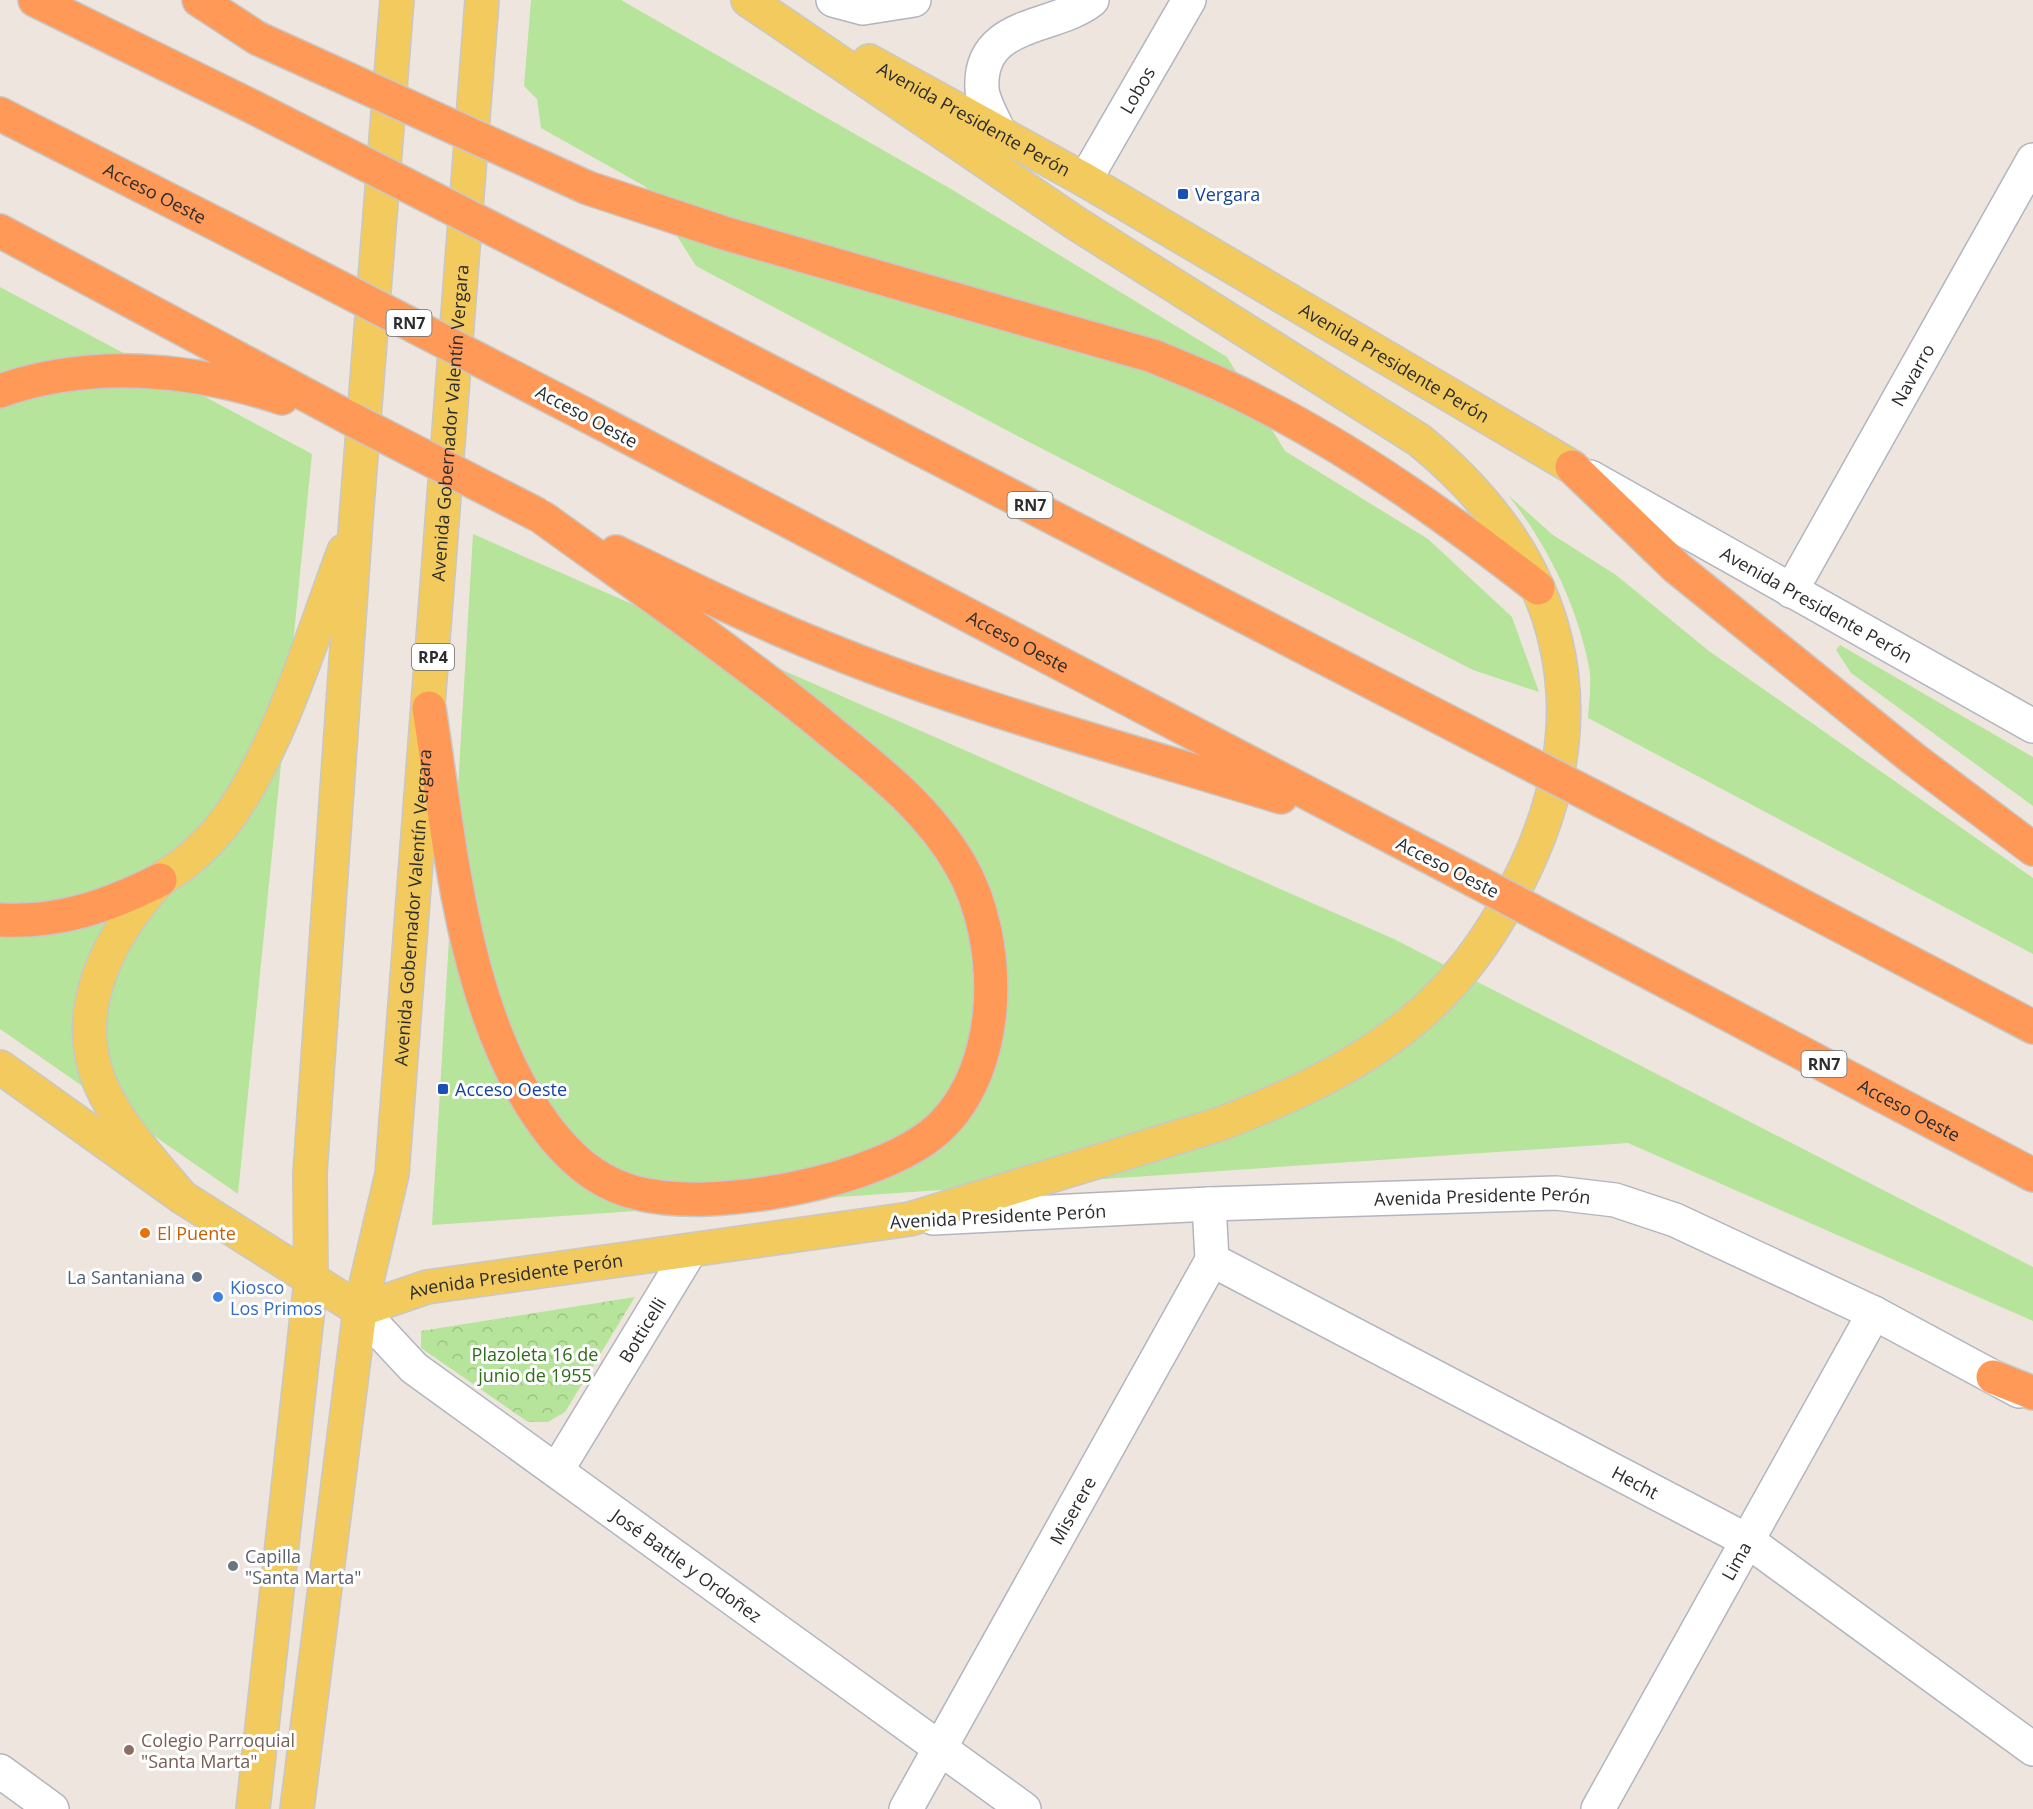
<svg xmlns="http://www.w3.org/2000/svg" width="2033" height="1809" font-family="'Open Sans',sans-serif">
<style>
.grass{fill:#b6e49a}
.forest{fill:url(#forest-crowns)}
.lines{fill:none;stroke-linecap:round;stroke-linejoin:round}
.minor-casing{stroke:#b2b5bf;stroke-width:36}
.major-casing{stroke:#c8c8c8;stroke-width:36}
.highway-casing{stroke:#c8c8c8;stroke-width:36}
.minor{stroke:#fff;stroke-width:33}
.major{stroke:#f2ca5e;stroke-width:33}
.highway{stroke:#ff9958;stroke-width:33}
.highway-bridge-casing{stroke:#c8c8c8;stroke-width:36;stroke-linecap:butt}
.highway-bridge{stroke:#ff9958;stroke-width:33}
.transit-dot{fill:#1a4fb4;stroke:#fff;stroke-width:2}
.food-dot{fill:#e8710a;stroke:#fff;stroke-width:2}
.service-dot{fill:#5c6f8a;stroke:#fff;stroke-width:2}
.shop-dot{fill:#3f7fe0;stroke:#fff;stroke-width:2}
.worship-dot{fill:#6b7280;stroke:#fff;stroke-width:2}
.education-dot{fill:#8d6e63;stroke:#fff;stroke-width:2}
.labels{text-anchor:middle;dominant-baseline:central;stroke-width:6;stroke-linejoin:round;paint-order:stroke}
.shield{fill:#fff;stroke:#6b6b6b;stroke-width:1.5}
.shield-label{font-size:16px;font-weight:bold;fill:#2c2c2c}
.street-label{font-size:18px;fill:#2c2c2c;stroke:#fff}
.transit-label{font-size:18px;fill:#164399;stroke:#fff;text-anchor:start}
.food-label{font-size:18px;fill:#c56008;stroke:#fff;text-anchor:start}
.service-label{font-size:18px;fill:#4e5e75;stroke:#fff;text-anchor:end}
.shop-label{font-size:18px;fill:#366cbe;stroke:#fff;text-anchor:start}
.park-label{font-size:18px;fill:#2e6b1a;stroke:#fff}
.worship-label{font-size:18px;fill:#5b616d;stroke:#fff;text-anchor:start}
.education-label{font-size:18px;fill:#785e54;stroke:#fff;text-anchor:start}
</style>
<defs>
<pattern id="forest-crowns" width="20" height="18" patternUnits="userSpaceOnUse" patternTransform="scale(1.5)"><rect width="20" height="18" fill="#b6e49a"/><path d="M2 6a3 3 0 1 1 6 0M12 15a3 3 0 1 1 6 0" fill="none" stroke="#9dc485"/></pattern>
</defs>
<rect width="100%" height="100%" fill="#eee6de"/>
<path class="grass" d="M 531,0 L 621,0 L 951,189 L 1227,357 L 1285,451 L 1428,539 L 1512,617 L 1539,692 L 1473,670 L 1029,442 L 696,266 L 646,187 L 541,128 L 537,99 L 524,86 Z
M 0,287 L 312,454 L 238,1194 L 0,1029 Z
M 1508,495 L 1553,535 L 1616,575 L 1709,651 L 2033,878 L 2033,954 L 1588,718 C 1589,702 1592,682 1589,667 C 1577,605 1547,544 1508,495 Z
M 473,534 L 1394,939 L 2033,1267 L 2033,1321 L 1628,1143 L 432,1225 Z
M 1840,645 L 2033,757 L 2033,806 L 1851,673 L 1836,650 Z"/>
<path class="forest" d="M 635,1297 L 565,1412 L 548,1422 L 528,1422 L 421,1348 L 421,1331 Z"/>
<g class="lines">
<g class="minor-casing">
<g id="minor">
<path d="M 833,0 L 863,8 L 914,0"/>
<path d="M 999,132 C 994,120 983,102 982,89 C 978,20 1055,30 1092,0"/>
<path id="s1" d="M 1085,180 L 1189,0"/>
<path id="s2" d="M 1590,477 L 2033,726"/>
<path id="s3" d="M 1791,591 L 2033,160"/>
<path id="s4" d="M 933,1218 L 1209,1204 L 1556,1193 L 1615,1200 L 1675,1220 L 1874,1313 L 2019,1391"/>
<path id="s5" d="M 1212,1260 L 1748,1541 L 2033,1749"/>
<path id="s6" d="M 360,1310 L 414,1368 L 1024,1809"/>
<path id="s7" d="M 557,1470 L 690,1251"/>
<path d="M 0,1771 L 52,1809"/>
<path id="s8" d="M 906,1809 L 1212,1260 L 1209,1204"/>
<path id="s9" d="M 1598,1809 L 1874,1313"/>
</g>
</g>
<g class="major-casing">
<g id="major">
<path id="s10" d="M 869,61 L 1085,180 L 1572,467"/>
<path d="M 0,1067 L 182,1197 L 360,1310"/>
<path d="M 182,1197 C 153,1162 118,1126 100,1083 C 70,1009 109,936 159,881 C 165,875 174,871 181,866 C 200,851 217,834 231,814 C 282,740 312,636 344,551"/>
<path id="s11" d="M 360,1310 L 427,1287 L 910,1219 L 1220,1124 C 1288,1098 1355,1068 1411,1022 C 1457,985 1492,935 1518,883 C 1605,713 1565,559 1419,440 L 1077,224 L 748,0"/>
<path d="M 253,1809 L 311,1280 L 310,1173 L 356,519 L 397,0"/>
<path id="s12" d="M 297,1809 L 360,1310 L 392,1174 L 482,0"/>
</g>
</g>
<g class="highway-casing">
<g id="highway">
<path d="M 35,0 L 255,108"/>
<path d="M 199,0 L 257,38"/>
<path id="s13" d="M 0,114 L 234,233"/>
<path d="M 588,188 L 724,233 L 1153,356 C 1186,370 1221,383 1253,400 C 1355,451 1448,518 1538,588"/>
<path d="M 0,231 L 353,420"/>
<path d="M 591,279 L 1468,732"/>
<path d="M 0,391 C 91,359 192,368 282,398"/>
<path id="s14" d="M 584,414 L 1424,854"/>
<path d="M 1572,467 L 1677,568 L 1915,760 L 2033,849"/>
<path d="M 616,552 C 684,585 752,619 822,647 C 971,708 1128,750 1281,797"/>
<path d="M 429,708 C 451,846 463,1025 554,1137 C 576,1164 603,1185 637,1193 C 713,1213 879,1182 938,1129 C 1005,1067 1003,940 961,866 C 929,810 879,771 831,732 C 739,656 640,588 543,518"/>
<path d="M 1658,830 L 2033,1027"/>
<path d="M 0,920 C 60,923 108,906 160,880"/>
<path id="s15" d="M 1614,954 L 2033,1175"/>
<path d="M 1993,1377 L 2033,1393"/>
</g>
</g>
<use href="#minor" class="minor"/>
<use href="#major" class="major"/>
<use href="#highway" class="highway"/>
<g class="highway-bridge-casing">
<path id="highway-bridge" d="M 257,38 L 588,188
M 255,108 L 591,279
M 234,233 L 584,414
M 353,420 L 538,515
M 1468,732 L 1658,830
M 1424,854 L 1614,954"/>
</g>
<use href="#highway-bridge" class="highway-bridge"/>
</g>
<g class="transit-dot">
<rect x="1177" y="188" width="12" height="12" rx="3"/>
<rect x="437" y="1083" width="12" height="12" rx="3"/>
</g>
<circle class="food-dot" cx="145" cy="1233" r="6"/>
<circle class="service-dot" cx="197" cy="1277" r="6"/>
<circle class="shop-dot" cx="218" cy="1297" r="6"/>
<circle class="worship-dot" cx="233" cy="1566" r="6"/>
<circle class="education-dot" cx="129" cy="1750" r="6"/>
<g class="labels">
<g class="shield">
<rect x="386.5" y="310" width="45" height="26" rx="4.5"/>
<rect x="1007.5" y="492" width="45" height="26" rx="4.5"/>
<rect x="412" y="644" width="42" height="26" rx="4.5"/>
<rect x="1801.5" y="1051" width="45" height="26" rx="4.5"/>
</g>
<g class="shield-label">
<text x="409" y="323">RN7</text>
<text x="1030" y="505">RN7</text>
<text x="433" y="657">RP4</text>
<text x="1824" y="1064">RN7</text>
</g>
<g class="street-label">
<text stroke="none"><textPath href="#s1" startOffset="104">Lobos</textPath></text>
<text stroke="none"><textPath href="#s10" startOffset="120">Avenida Presidente Perón</textPath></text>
<text stroke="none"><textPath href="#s13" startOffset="174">Acceso Oeste</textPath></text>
<text stroke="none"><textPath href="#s10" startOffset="606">Avenida Presidente Perón</textPath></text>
<text stroke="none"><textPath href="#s3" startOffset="248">Navarro</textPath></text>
<text transform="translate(587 416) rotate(28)">Acceso Oeste</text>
<text stroke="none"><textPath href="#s12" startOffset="1396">Avenida Gobernador Valentín Vergara</textPath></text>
<text stroke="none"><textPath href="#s2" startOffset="260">Avenida Presidente Perón</textPath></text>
<text stroke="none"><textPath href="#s14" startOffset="490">Acceso Oeste</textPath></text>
<text transform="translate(1448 867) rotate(27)">Acceso Oeste</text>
<text stroke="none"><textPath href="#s12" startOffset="910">Avenida Gobernador Valentín Vergara</textPath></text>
<text stroke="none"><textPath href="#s15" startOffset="334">Acceso Oeste</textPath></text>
<text stroke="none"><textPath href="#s4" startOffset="550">Avenida Presidente Perón</textPath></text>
<text transform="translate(998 1216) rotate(-3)">Avenida Presidente Perón</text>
<text stroke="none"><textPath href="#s11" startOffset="160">Avenida Presidente Perón</textPath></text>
<text stroke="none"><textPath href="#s7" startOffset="164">Botticelli</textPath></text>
<text stroke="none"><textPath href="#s5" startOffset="478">Hecht</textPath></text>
<text stroke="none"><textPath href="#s8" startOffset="342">Miserere</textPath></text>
<text stroke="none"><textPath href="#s9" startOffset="284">Lima</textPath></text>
<text stroke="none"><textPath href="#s6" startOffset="416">José Battle y Ordoñez</textPath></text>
</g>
<g class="transit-label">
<text x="1195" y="194">Vergara</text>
<text x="455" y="1089">Acceso Oeste</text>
</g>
<g class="food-label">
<text x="157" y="1233">El Puente</text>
</g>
<g class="service-label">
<text x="185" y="1277">La Santaniana</text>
</g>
<g class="shop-label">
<text x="230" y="1287">Kiosco<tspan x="230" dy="21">Los Primos</tspan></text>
</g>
<g class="park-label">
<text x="535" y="1354">Plazoleta 16 de<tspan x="535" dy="21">junio de 1955</tspan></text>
</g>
<g class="worship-label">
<text x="245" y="1556">Capilla<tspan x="245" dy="21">"Santa Marta"</tspan></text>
</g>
<g class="education-label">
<text x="141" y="1740">Colegio Parroquial<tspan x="141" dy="21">"Santa Marta"</tspan></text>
</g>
</g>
</svg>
